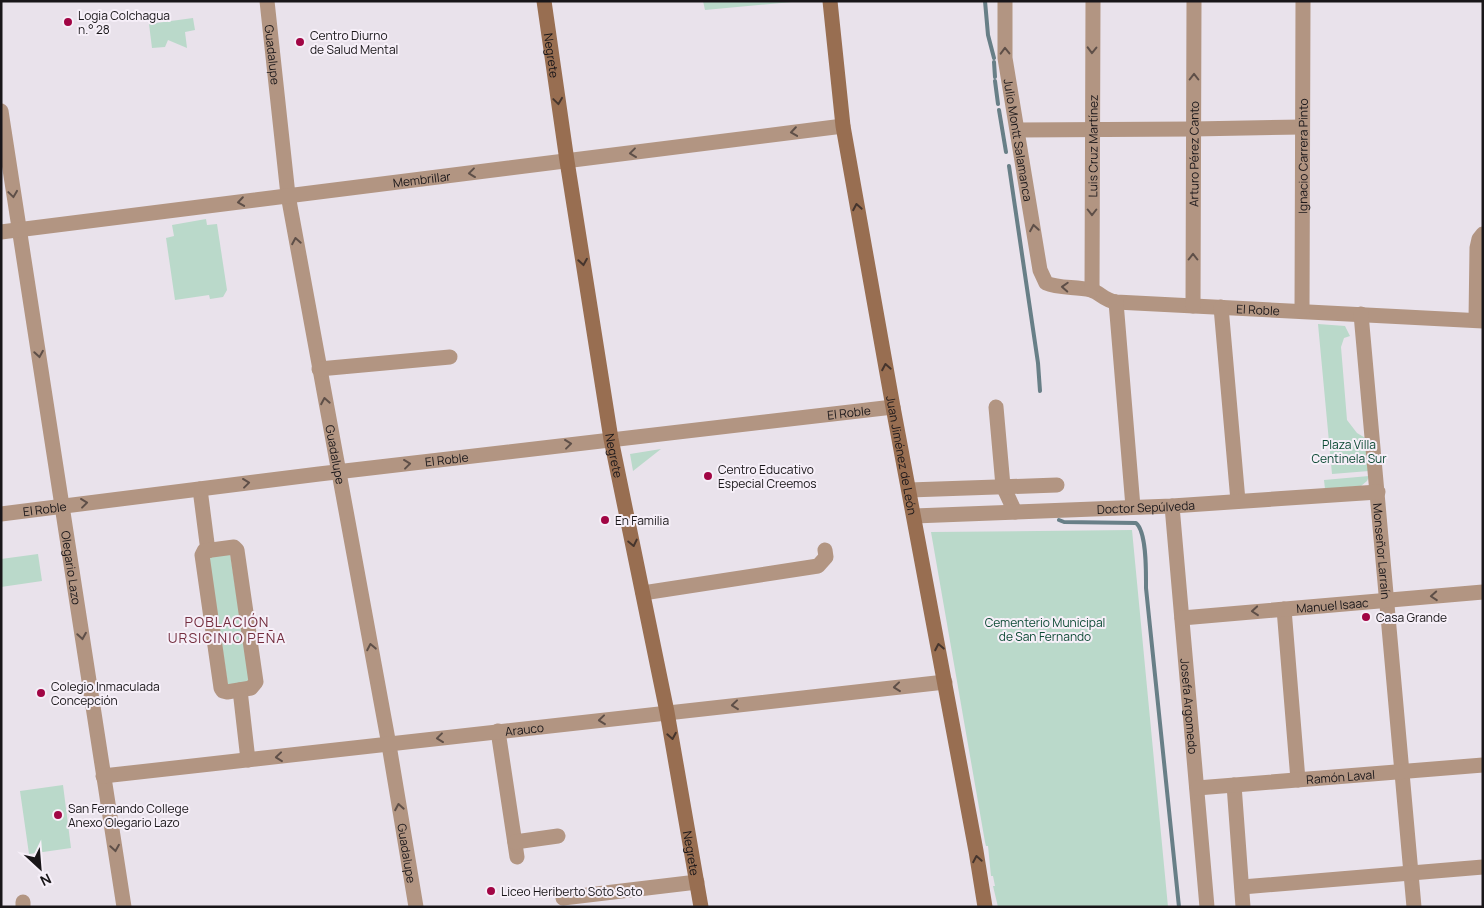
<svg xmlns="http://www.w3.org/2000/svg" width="1484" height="908" font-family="Manrope,sans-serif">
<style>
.green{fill:#bad9ca}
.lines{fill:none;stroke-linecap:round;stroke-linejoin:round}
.stream{stroke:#687f87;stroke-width:4}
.street{stroke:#b29582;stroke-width:15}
.secondary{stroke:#986e51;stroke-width:15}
.oneway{stroke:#5e4f48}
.oneway2{stroke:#45352d}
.poi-dot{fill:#a10544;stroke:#f6eff8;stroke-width:2}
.labels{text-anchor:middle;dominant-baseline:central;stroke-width:4;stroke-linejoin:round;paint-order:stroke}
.poi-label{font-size:12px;fill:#191619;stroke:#f6eff8;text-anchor:start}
.street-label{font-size:12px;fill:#191619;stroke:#f6eff8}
.park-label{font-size:12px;fill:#0d4a35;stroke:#f6eff8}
.neighbourhood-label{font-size:14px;letter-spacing:1px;fill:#742e3f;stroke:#f6eff8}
</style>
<rect width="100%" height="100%" fill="#e9e2eb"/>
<path class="green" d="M 703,1 L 803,1 L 705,10 Z
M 193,18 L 195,30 L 185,32 L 187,48 L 168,40 L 165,47 L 152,48 L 149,24 Z
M 206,219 L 207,225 L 217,224 L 227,290 L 223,297 L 210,299 L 209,295 L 175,300 L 166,238 L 174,236 L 172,225 Z
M 1318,324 L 1345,326 L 1350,336 L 1344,338 L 1341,347 L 1347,420 L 1357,433 L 1367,439 L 1369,471 L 1332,474 Z
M 661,449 L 633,471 L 630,454 Z
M 1369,476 L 1367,481 L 1361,486 L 1325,489 L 1324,480 Z
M 1132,530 L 1168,907 L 998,907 L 993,886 L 995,886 L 993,876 L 991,876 L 988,846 L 986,846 L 985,842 L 931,532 Z
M 230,553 L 250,682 L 228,687 L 209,557 Z
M 38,554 L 42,581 L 1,587 L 1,559 Z
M 63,785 L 71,848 L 29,854 L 20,791 Z"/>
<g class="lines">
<path class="stream" d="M 985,1 L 988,35 L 994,58
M 994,62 L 995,77
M 995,81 L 998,104
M 999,110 L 1006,152
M 1009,166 L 1038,363 L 1040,391
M 1059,520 L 1064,522 L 1136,523 C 1147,532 1146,573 1146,588 L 1179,907"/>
<g class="street">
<path id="s1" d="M 267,1 L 288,195 L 389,745 L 416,907"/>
<path id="s2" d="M 1005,1 L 1005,58 L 1040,270 L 1046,283 C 1059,289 1076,286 1091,290 C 1101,293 1103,300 1116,302 L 1483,321"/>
<path id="s3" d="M 1,111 L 124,907"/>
<path d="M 1018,130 L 1193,129 L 1302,127"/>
<path id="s4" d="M 1,232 L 843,126"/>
<path id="s5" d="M 1092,290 L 1093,1"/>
<path d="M 1116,302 L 1133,507"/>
<path id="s6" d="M 1193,306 L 1194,1"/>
<path d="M 1221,307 L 1238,501"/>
<path id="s7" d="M 1302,311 L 1303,1"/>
<path id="s8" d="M 1361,314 L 1414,907"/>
<path d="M 1476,320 L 1477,248 L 1479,239 L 1483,234"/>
<path d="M 319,369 L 450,357"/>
<path d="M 996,407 L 1003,486 L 1015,512"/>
<path d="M 200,489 L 208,551"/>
<path d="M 909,490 L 1057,485"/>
<path id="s9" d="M 1172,506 L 1207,907"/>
<path id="s10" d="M 1,514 L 319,474 L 893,407"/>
<path id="s11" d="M 914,516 L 1172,506 L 1378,492"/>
<path d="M 234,547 L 237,550 L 256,682 L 251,688 L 227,692 L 223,691 L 221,688 L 202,555 L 204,551 Z"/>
<path d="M 643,593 L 818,566 L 826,557 L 825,550"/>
<path d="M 1284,609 L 1298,780"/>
<path id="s12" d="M 1182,618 L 1483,592"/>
<path d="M 240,690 L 248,760"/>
<path d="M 498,731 L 517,857"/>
<path id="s13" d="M 103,776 L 945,682"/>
<path d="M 1234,785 L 1243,907"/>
<path id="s14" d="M 1197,788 L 1483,765"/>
<path d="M 515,842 L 558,836"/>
<path d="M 1242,887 L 1483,867"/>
<path d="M 563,898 L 697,882"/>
<path d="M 23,902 L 23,907"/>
</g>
<g class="secondary">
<path id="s15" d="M 544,1 L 567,161 L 611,439 L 667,712 L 701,907"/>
<path id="s16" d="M 830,1 L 843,126 L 893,407 L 976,851 L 985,907"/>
</g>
</g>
<defs><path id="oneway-chevron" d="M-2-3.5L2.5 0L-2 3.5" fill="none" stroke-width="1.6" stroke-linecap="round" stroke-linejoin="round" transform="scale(1.25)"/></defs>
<g class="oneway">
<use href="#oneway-chevron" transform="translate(1092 50) rotate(91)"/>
<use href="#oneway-chevron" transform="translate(1005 51) rotate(-91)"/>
<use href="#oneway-chevron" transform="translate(1194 77) rotate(-90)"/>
<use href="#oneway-chevron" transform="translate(794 132) rotate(172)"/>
<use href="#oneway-chevron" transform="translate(633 153) rotate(173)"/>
<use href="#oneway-chevron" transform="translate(472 173) rotate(173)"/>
<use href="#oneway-chevron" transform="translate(13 194) rotate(82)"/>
<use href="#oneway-chevron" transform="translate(241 202) rotate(172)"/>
<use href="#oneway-chevron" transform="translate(1092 212) rotate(90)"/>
<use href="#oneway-chevron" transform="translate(1034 228) rotate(-99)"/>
<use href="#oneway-chevron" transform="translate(296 241) rotate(-100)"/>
<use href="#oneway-chevron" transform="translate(1193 257) rotate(-90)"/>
<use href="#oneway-chevron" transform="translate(1065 287) rotate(-177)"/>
<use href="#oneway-chevron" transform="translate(39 354) rotate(81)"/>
<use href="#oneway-chevron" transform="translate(325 401) rotate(-100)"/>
<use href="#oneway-chevron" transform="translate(568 444) rotate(-7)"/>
<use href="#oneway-chevron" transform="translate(407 464) rotate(-7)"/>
<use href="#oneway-chevron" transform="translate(246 483) rotate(-7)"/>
<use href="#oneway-chevron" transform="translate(84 503) rotate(-7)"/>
<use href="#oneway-chevron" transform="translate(1434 596) rotate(176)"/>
<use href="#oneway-chevron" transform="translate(1255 611) rotate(175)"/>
<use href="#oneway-chevron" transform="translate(82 636) rotate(81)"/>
<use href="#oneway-chevron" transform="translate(371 647) rotate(-101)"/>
<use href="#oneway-chevron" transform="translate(897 687) rotate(174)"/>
<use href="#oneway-chevron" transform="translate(735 705) rotate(174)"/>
<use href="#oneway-chevron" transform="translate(602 720) rotate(174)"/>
<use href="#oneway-chevron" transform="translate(440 738) rotate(173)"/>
<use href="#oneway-chevron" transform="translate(279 757) rotate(174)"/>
<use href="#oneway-chevron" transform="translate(399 807) rotate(-100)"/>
<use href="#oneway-chevron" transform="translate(115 848) rotate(81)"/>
</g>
<g class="oneway2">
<use href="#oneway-chevron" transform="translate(558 101) rotate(82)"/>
<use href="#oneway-chevron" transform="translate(857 207) rotate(-100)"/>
<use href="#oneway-chevron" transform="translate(583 262) rotate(81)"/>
<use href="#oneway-chevron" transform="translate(886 367) rotate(-100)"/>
<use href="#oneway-chevron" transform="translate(633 543) rotate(78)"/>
<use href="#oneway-chevron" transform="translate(939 647) rotate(-101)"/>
<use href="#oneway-chevron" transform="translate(672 736) rotate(80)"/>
<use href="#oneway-chevron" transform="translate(977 859) rotate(-100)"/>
</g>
<g class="poi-dot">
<circle cx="68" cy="22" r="5"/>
<circle cx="300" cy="42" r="5"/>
<circle cx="708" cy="476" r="5"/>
<circle cx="605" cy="520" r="5"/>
<circle cx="1366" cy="617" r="5"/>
<circle cx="41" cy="693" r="5"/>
<circle cx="58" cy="815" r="5"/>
<circle cx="491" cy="891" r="5"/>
</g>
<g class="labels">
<g class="poi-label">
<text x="78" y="15">Logia Colchagua<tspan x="78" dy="14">n.° 28</tspan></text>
<text x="310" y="35">Centro Diurno<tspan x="310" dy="14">de Salud Mental</tspan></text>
<text x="718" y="469">Centro Educativo<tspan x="718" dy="14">Especial Creemos</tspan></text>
<text x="615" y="520">En Familia</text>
<text x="1376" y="617">Casa Grande</text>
<text x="51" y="686">Colegio Inmaculada<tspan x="51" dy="14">Concepción</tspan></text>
<text x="68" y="808">San Fernando College<tspan x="68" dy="14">Anexo Olegario Lazo</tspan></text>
<text x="501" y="891">Liceo Heriberto Soto Soto</text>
</g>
<g class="street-label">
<text stroke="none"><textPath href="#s1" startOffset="54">Guadalupe</textPath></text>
<text stroke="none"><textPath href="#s15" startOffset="55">Negrete</textPath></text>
<text stroke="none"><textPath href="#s2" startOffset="140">Julio Montt Salamanca</textPath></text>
<text stroke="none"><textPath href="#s5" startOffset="144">Luis Cruz Martínez</textPath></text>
<text stroke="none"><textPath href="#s6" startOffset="152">Arturo Pérez Canto</textPath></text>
<text stroke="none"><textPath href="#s7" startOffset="155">Ignacio Carrera Pinto</textPath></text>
<text stroke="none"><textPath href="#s4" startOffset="424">Membrillar</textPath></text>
<text stroke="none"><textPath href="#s2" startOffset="502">El Roble</textPath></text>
<text stroke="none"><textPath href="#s10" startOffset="854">El Roble</textPath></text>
<text stroke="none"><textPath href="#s1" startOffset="459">Guadalupe</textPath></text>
<text stroke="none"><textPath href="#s15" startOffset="460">Negrete</textPath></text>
<text stroke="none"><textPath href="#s16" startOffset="460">Juan Jiménez de León</textPath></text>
<text stroke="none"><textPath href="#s10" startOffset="449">El Roble</textPath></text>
<text stroke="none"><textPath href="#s11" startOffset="232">Doctor Sepúlveda</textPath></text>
<text stroke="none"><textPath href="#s10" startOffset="44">El Roble</textPath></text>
<text stroke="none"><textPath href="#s8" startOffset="238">Monseñor Larraín</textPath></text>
<text stroke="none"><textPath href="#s3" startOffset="462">Olegario Lazo</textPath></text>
<text stroke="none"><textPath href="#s12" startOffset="151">Manuel Isaac</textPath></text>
<text stroke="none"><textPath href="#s9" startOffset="201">Josefa Argomedo</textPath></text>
<text stroke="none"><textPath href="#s13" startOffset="424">Arauco</textPath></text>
<text stroke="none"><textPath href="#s14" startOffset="144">Ramón Laval</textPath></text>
<text stroke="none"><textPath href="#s1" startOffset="864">Guadalupe</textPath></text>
<text stroke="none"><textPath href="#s15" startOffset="865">Negrete</textPath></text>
</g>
<g class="park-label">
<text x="1349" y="444">Plaza Villa<tspan x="1349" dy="14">Centinela Sur</tspan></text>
<text x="1045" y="622">Cementerio Municipal<tspan x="1045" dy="14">de San Fernando</tspan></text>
</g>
<g class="neighbourhood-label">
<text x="227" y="621">POBLACIÓN<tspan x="227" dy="16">URSICINIO PEÑA</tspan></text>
</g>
</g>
<rect width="1484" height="908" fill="none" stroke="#191619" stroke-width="5"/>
<g transform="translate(40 868) rotate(154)" stroke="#f6eff8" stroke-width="4" paint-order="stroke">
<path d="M0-4L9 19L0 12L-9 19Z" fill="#191619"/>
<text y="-8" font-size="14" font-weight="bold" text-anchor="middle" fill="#191619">N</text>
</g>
</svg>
